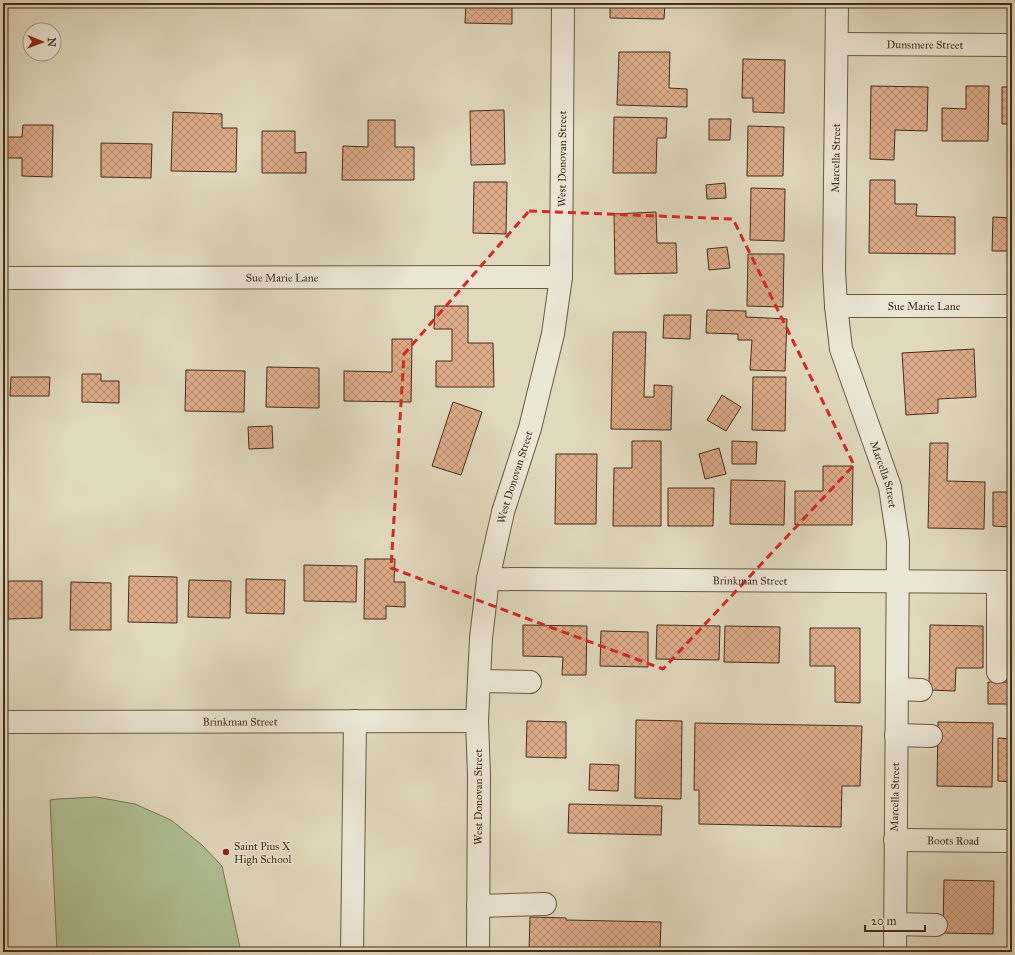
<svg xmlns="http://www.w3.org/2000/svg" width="1015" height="955" font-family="'IM FELL Great Primer',serif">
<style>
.grass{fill:#b0c094;stroke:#7b7657}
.building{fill:url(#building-cross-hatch);stroke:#462c1a}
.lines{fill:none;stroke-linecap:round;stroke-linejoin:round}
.minor-casing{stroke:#6d5743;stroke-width:24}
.minor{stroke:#ece6d5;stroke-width:22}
.marked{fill:none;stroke:#d62828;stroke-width:3;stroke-dasharray:8 5;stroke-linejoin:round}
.poi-dot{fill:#8f2418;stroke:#ece6d5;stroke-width:1.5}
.labels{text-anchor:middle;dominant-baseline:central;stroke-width:3;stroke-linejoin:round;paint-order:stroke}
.street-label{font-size:11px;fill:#462c1a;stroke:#ece6d5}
.poi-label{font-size:11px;fill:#462c1a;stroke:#ece6d5;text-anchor:start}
</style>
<defs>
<pattern id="building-cross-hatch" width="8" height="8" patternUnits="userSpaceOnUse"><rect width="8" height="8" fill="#ddab89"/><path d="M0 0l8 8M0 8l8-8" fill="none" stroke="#b58b6f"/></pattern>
</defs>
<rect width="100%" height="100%" fill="#e1d9be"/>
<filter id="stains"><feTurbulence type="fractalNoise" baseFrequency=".005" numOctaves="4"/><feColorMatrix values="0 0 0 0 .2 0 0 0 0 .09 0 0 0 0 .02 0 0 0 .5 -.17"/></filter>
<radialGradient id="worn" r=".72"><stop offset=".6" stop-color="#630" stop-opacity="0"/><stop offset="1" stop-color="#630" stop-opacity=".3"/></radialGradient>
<path class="grass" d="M 96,797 L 135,804 L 171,820 L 202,845 L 222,866 L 241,952 L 57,952 L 50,800 L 57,799 Z"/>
<path class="building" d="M 466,3 L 512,3 L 512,24 L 465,23 Z
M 610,3 L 665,3 L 664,19 L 610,18 Z
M 619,52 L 670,52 L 669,88 L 687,89 L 687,107 L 617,105 Z
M 743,59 L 785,60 L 784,113 L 753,112 L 753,98 L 742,98 Z
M 871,86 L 928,87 L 927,131 L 895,130 L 894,160 L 870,159 Z
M 966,86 L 989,86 L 988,141 L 942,141 L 942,108 L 966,109 Z
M 1002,87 L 1012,87 L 1012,124 L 1002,124 Z
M 504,110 L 505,164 L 471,165 L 470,111 Z
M 173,112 L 222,114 L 222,128 L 237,128 L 236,172 L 171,171 Z
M 614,117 L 667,118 L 666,138 L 657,138 L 656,173 L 613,173 Z
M 709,119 L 731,119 L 730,140 L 709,140 Z
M 368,120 L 395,120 L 395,147 L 414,147 L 414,180 L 342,180 L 343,146 L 368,147 Z
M 23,125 L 53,125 L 52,177 L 22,176 L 22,158 L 3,158 L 3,137 L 22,137 Z
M 748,126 L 784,127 L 783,176 L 747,176 Z
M 262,131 L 295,131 L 295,153 L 306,152 L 306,173 L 262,173 Z
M 101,143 L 152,144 L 151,178 L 101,177 Z
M 870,180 L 895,180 L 895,204 L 917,204 L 916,216 L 955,217 L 955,254 L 869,253 Z
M 474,182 L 507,182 L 506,234 L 473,233 Z
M 725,183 L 726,198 L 707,199 L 706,185 Z
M 751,188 L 785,189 L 784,241 L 750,240 Z
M 656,212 L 657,243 L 676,243 L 677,273 L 615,274 L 614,214 Z
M 993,217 L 1012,218 L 1012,251 L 992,251 Z
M 727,247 L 730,268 L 709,270 L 707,249 Z
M 748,254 L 784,254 L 783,307 L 747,306 Z
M 435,306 L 468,306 L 468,343 L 493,343 L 494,387 L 436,387 L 436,361 L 452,361 L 452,329 L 434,329 Z
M 707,310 L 746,311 L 746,317 L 787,319 L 785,371 L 750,370 L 752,340 L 738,340 L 738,334 L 706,333 Z
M 664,315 L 691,315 L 690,339 L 663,338 Z
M 613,332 L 646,332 L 644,397 L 654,397 L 654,385 L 672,386 L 671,430 L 611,429 Z
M 392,339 L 412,339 L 411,402 L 344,401 L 344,371 L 392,372 Z
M 974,349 L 976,397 L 938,399 L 938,413 L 906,415 L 902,353 Z
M 1009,350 L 1012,350 L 1012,387 L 1009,387 Z
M 267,367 L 319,368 L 319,408 L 266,407 Z
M 186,370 L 245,371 L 244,412 L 185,411 Z
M 82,374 L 101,374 L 101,381 L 119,381 L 119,403 L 82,402 Z
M 11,377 L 50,377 L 49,396 L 10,396 Z
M 753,377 L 786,377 L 785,431 L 752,430 Z
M 722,395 L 741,407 L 726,431 L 707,420 Z
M 453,402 L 482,412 L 461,475 L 432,466 Z
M 272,426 L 273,448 L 249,449 L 248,427 Z
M 632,441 L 661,441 L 661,526 L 613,526 L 614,468 L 632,468 Z
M 732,441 L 757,442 L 756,464 L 732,464 Z
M 930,443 L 948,443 L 947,481 L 985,482 L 984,529 L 928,528 Z
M 719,448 L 726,474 L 705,479 L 699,454 Z
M 556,454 L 597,454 L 596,524 L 555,524 Z
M 823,466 L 853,466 L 852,525 L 795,525 L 795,491 L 823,491 Z
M 731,480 L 785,481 L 784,525 L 730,524 Z
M 668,488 L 714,488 L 713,526 L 668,526 Z
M 993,492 L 1012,492 L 1012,527 L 993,526 Z
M 365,559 L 395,559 L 394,582 L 405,582 L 405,607 L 386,606 L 386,619 L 364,619 Z
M 304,565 L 357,566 L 356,602 L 304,601 Z
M 129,576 L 177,577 L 177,623 L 128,622 Z
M 246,579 L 285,580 L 284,614 L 246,613 Z
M 189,580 L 231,581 L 230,618 L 188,617 Z
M 8,581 L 42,581 L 42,618 L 8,619 Z
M 71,582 L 111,583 L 111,630 L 70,630 Z
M 1008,619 L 1012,619 L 1012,704 L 988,704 L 988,682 L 1007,682 Z
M 523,625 L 587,626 L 586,675 L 562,675 L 563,657 L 523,656 Z
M 657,625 L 720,626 L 719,660 L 656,659 Z
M 930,625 L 983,626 L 983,668 L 956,668 L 955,691 L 929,690 Z
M 725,626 L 780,627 L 779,663 L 724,662 Z
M 810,628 L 860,628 L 860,703 L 835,702 L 835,666 L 810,666 Z
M 601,631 L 648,632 L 648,667 L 600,666 Z
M 636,720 L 682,721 L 681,799 L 635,798 Z
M 527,721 L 566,722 L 566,758 L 526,757 Z
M 938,722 L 993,723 L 992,787 L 937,786 Z
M 695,723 L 862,726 L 860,786 L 842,786 L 841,827 L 699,824 L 699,790 L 694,790 Z
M 998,738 L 1012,739 L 1012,782 L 998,781 Z
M 590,764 L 619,765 L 618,791 L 589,790 Z
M 569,804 L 662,806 L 661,835 L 568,833 Z
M 944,880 L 994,881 L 993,934 L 943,933 Z
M 530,917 L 566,918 L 566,920 L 661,922 L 660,952 L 529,952 Z"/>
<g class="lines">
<g class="minor-casing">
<g id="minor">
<path id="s1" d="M 837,3 L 834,270 L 836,306 L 841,349 L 890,487 L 898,541 L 895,952"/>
<path id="s2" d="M 837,44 L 1012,45"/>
<path id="s3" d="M 3,278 L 561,277"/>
<path id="s4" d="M 836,306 L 1012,306"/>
<path id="s5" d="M 488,579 L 1012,582"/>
<path d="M 998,672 L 998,582"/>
<path d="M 479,681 L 530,682"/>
<path d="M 897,689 L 921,690"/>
<path id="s6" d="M 3,722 L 477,721"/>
<path d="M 896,735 L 931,736"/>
<path id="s7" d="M 895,840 L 1012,841"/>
<path d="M 478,906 L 545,904"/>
<path d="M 895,924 L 936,925"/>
<path d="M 352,952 L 355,721"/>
<path id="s8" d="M 478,952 L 479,775 L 477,721 L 481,638 L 488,579 L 503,512 L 530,428 L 553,334 L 561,277 L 563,3"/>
</g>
</g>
<use href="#minor" class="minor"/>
</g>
<path class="marked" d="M 529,211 L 733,219 L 854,465 L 663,669 L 391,568 L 404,354 Z"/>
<circle class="poi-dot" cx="226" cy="852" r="4"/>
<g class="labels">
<g class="street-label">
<text stroke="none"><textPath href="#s2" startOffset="88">Dunsmere Street</textPath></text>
<text stroke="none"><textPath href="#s8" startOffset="803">West Donovan Street</textPath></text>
<text transform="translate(836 158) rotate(-89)">Marcella Street</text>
<text stroke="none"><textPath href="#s3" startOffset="279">Sue Marie Lane</textPath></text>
<text stroke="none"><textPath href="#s4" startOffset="88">Sue Marie Lane</textPath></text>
<text stroke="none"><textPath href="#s1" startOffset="479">Marcella Street</textPath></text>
<text stroke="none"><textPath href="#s8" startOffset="479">West Donovan Street</textPath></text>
<text stroke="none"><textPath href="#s5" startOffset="262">Brinkman Street</textPath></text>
<text stroke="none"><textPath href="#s6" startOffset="237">Brinkman Street</textPath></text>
<text transform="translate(478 797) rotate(-90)">West Donovan Street</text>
<text transform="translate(895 797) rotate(-89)">Marcella Street</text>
<text stroke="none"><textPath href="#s7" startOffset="58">Boots Road</textPath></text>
</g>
<g class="poi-label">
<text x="234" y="846">Saint Pius X<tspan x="234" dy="13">High School</tspan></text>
</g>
</g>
<rect width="1015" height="955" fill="none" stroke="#e1d9be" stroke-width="16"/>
<rect x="4" y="4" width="1007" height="947" fill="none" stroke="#462c1a" stroke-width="2"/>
<rect x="8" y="8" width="999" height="939" fill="none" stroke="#462c1a"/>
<g transform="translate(42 42) rotate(91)"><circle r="19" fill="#ece6d5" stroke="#aa9c8a"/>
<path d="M0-3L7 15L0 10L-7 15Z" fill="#8f2418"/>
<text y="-6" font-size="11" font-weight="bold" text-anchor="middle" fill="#462c1a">N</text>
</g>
<path d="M865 925v6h60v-6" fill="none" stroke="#462c1a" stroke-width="2"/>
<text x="871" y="925" font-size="12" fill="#462c1a" stroke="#ece6d5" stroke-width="3" paint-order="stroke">20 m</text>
<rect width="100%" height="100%" filter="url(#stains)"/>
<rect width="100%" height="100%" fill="url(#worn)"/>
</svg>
